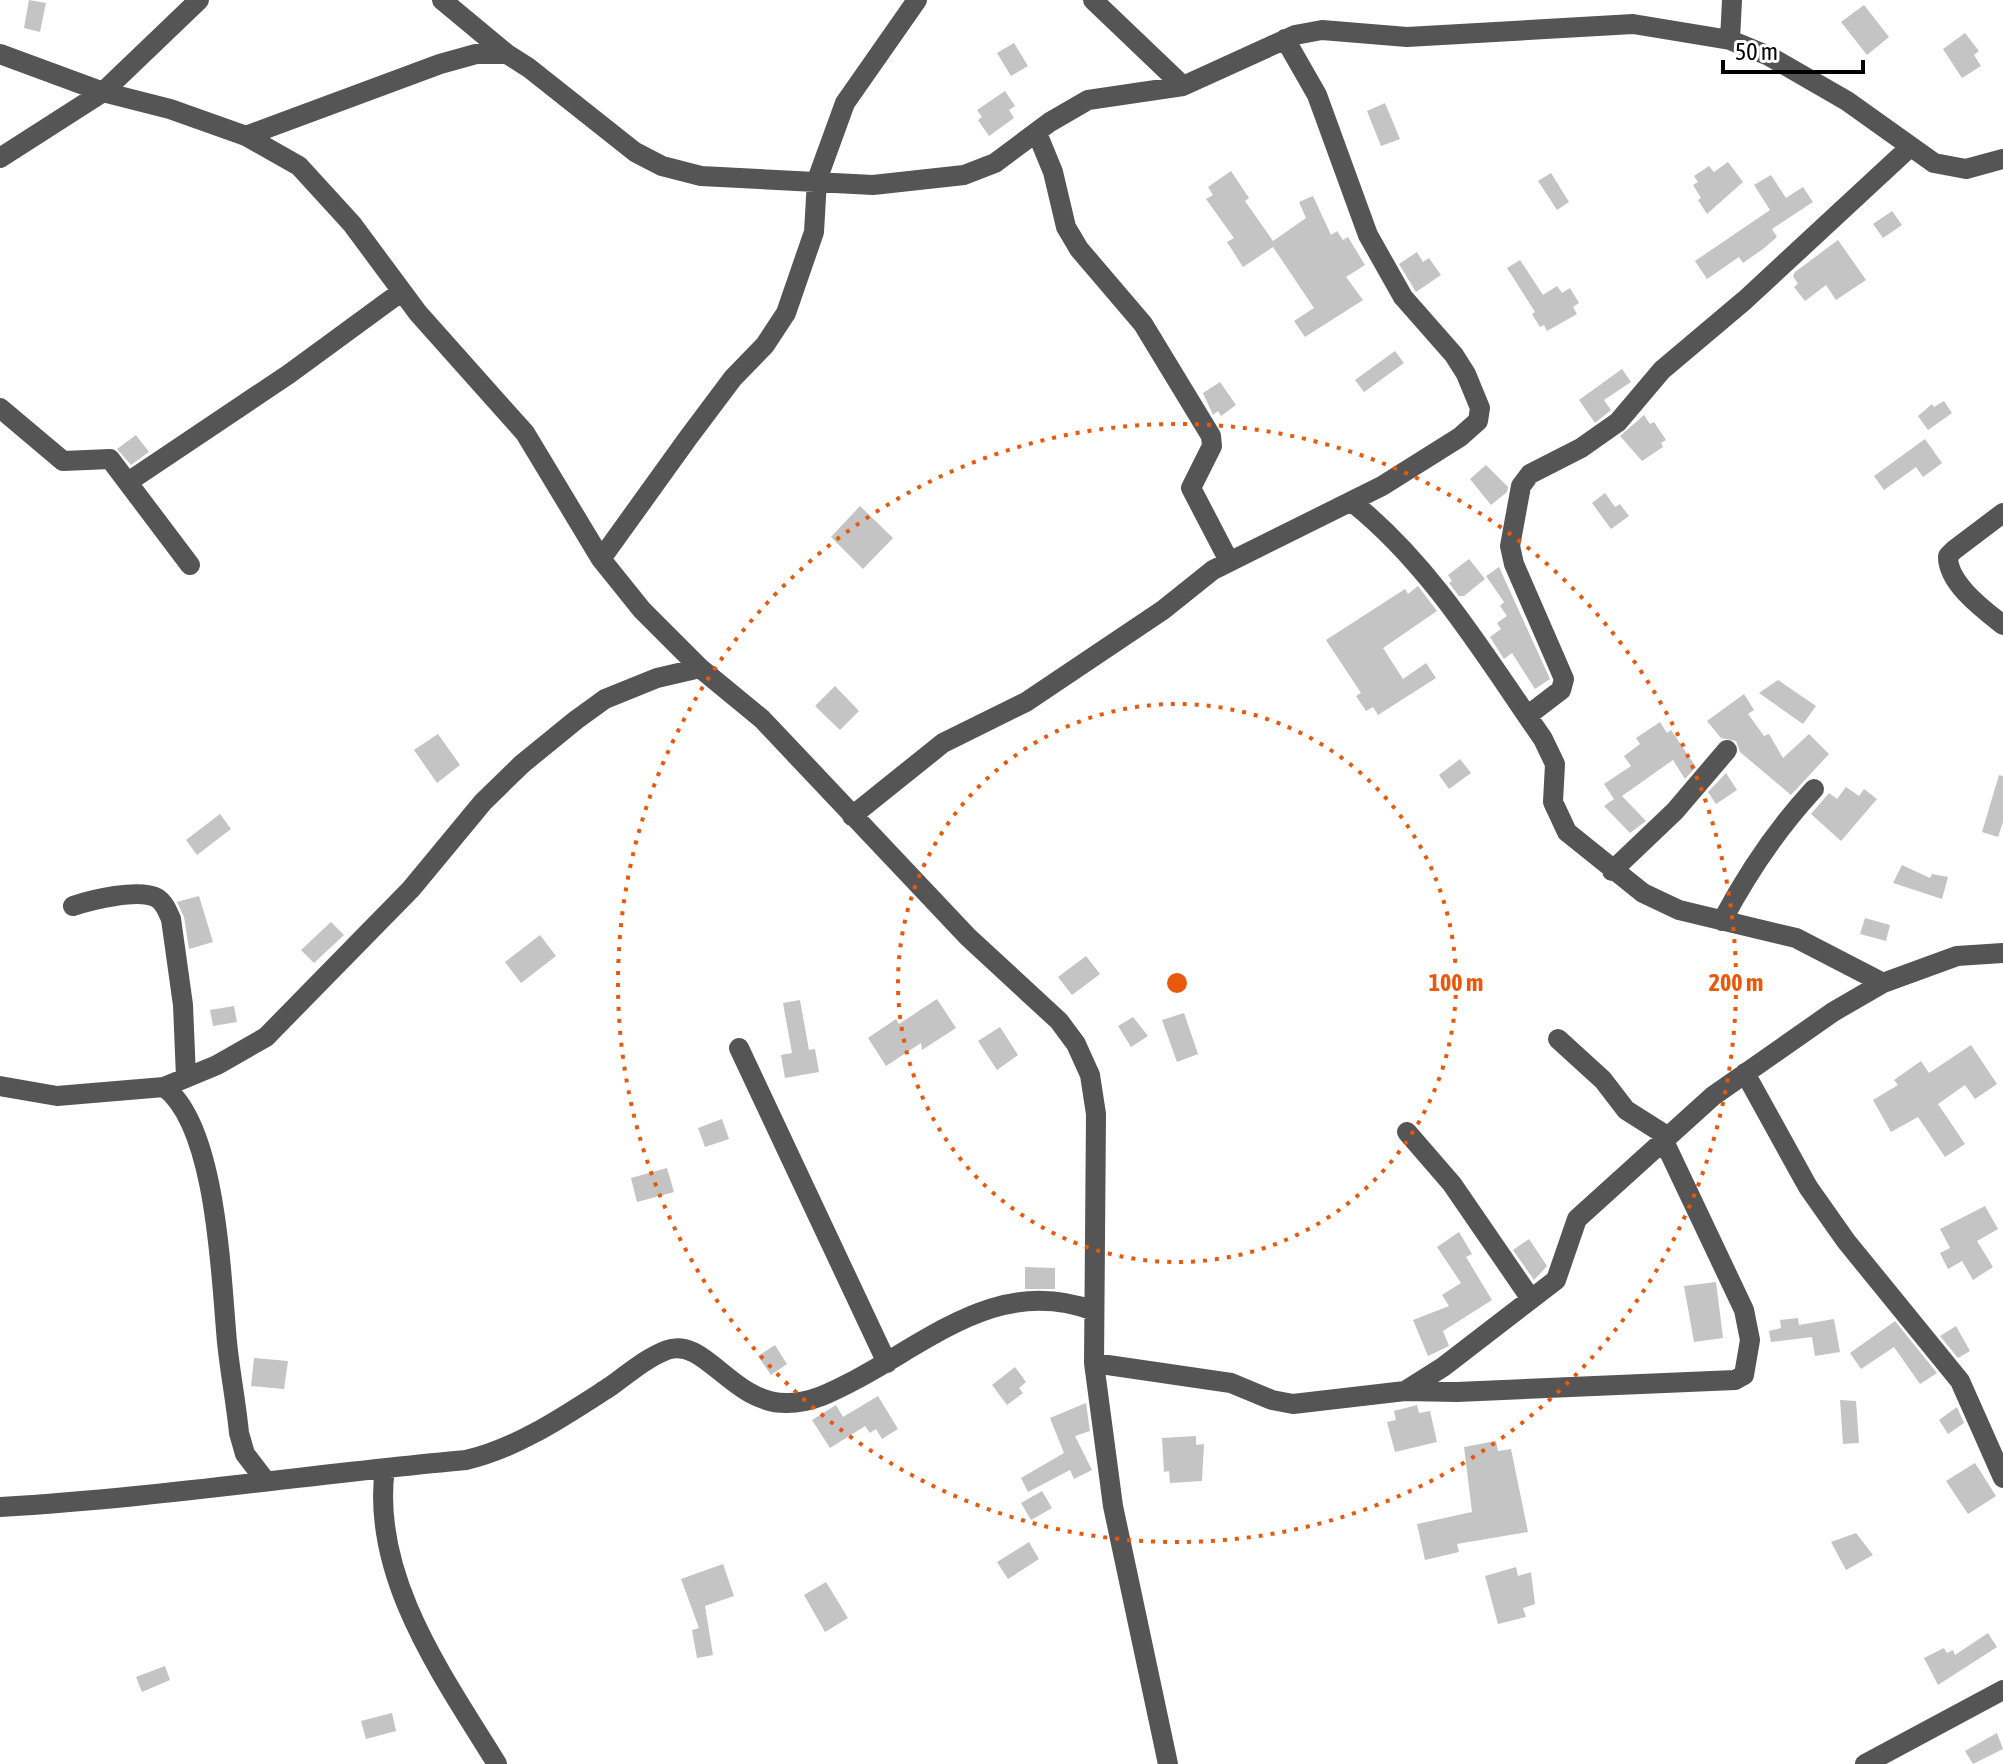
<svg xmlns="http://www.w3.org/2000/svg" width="2003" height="1764" font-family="'Asap Condensed',sans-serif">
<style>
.building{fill:#c4c4c4}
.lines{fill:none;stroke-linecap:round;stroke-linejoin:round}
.minor{stroke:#555;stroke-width:20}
.ring{fill:none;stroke:#e8590c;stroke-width:4;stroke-dasharray:4 8}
.centre{fill:#e8590c;stroke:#fff;stroke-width:4}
.ring-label{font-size:24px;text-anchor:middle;font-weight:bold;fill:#e8590c;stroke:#fff;stroke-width:8;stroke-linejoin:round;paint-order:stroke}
</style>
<rect width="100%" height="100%" fill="#fff"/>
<path class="building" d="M 29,0 L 46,3 L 40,32 L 24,28 Z
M 1864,5 L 1889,37 L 1867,55 L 1841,22 Z
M 1965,33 L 1979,51 L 1974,55 L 1981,66 L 1962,78 L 1943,49 Z
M 1014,43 L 1028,66 L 1011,76 L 997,53 Z
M 1005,91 L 1015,106 L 1009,110 L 1014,118 L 989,136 L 978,120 L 982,117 L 977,110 Z
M 1385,103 L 1400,139 L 1381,146 L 1367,111 Z
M 1728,162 L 1743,182 L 1707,214 L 1698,200 L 1701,198 L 1693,185 L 1698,182 L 1694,176 L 1709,166 L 1714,172 Z
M 1231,171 L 1249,198 L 1245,201 L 1273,241 L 1306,218 L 1299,202 L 1313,196 L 1331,235 L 1337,231 L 1343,240 L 1348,237 L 1365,265 L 1346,277 L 1363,300 L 1305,337 L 1294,321 L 1314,308 L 1273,247 L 1243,267 L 1227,242 L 1234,238 L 1206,199 L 1213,195 L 1208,187 Z
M 1551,173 L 1569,202 L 1557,210 L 1538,181 Z
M 1771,175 L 1786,198 L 1803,187 L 1813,202 L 1772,229 L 1777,237 L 1763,249 L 1743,263 L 1739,257 L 1707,279 L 1695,261 L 1770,210 L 1754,185 Z
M 1892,211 L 1902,225 L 1883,238 L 1873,224 Z
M 1838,240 L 1866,280 L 1836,300 L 1826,285 L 1805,301 L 1794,287 L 1798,284 L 1793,276 L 1795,272 Z
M 1417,252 L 1423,262 L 1429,258 L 1441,275 L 1416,292 L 1399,264 Z
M 1520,260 L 1543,295 L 1557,286 L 1562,293 L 1570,288 L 1579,303 L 1573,307 L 1577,314 L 1547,331 L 1544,325 L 1540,327 L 1532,314 L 1535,312 L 1507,268 Z
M 1395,351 L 1404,363 L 1364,392 L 1355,380 Z
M 1622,369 L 1631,382 L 1604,400 L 1611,410 L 1595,423 L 1579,400 Z
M 1220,382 L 1236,405 L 1221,416 L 1218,411 L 1213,415 L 1203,393 Z
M 1944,401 L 1952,413 L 1928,430 L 1918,416 L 1932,404 L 1934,407 Z
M 1644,415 L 1650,424 L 1654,422 L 1666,440 L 1661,443 L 1663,447 L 1642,461 L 1620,436 Z
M 136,435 L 149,452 L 131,465 L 117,449 Z
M 1925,439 L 1942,463 L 1923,477 L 1916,467 L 1884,490 L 1874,476 Z
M 1486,465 L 1508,487 L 1507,492 L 1491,505 L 1470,479 Z
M 1605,493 L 1615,507 L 1620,504 L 1629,516 L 1611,529 L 1592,503 Z
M 860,506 L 893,538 L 863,569 L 831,537 Z
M 1469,559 L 1485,579 L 1464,596 L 1459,596 L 1449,583 L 1452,581 L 1448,575 Z
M 1499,567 L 1550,679 L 1535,689 L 1512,653 L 1504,659 L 1490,637 L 1501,629 L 1497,623 L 1507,616 L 1500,606 L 1504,602 L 1486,576 Z
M 1418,586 L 1437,611 L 1383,648 L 1403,679 L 1426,663 L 1436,678 L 1378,715 L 1373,707 L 1366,711 L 1356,696 L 1361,693 L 1326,640 L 1405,589 L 1408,594 Z
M 1778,680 L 1816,706 L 1803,724 L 1759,693 Z
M 835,686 L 859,711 L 840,730 L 815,706 Z
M 1744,694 L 1754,710 L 1748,714 L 1764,736 L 1769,734 L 1783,758 L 1809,734 L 1829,754 L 1791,795 L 1740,752 L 1736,741 L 1721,738 L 1707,721 Z
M 1660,722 L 1667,733 L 1671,730 L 1696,767 L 1685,779 L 1673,760 L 1622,796 L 1646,821 L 1630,833 L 1604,806 L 1614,799 L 1604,784 L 1631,766 L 1624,756 L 1640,744 L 1636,738 Z
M 438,734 L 460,765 L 437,783 L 414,750 Z
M 1460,759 L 1471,773 L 1449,789 L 1439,775 Z
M 1726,773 L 1737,790 L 1716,804 L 1708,792 Z
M 1999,775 L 2003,776 L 2003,822 L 1998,837 L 1982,832 Z
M 1846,787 L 1859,796 L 1864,789 L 1877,799 L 1841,841 L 1811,814 L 1829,793 L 1837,799 Z
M 220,814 L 231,829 L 197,855 L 186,840 Z
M 1902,865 L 1930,878 L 1932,874 L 1948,877 L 1942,899 L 1893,883 Z
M 199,896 L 213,942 L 189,949 L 184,917 L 177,902 Z
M 1865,918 L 1890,925 L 1886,941 L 1860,934 Z
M 331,922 L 344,935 L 314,963 L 301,950 Z
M 540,935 L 556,956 L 521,983 L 505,962 Z
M 1086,956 L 1100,974 L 1072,995 L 1058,977 Z
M 937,999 L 956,1028 L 922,1050 L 921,1043 L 886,1066 L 868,1038 L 896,1019 L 899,1024 Z
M 800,1000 L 809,1050 L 815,1049 L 819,1072 L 785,1078 L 781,1055 L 792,1053 L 783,1003 Z
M 234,1006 L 237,1022 L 213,1026 L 210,1010 Z
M 1184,1013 L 1198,1054 L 1177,1062 L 1162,1020 Z
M 1133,1017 L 1148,1036 L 1131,1047 L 1118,1026 Z
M 1000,1027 L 1018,1055 L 997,1070 L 978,1041 Z
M 1971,1045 L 1997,1084 L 1975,1099 L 1965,1085 L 1938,1104 L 1965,1144 L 1945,1157 L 1918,1117 L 1891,1132 L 1873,1100 L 1898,1085 L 1894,1080 L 1921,1061 L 1929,1073 Z
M 722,1119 L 729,1139 L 705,1147 L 698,1128 Z
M 667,1168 L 674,1192 L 637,1202 L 631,1178 Z
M 1985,1206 L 1998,1229 L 1977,1241 L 1993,1267 L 1973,1280 L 1962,1261 L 1948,1269 L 1940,1253 L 1950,1248 L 1940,1229 Z
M 1459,1232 L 1472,1254 L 1466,1257 L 1492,1300 L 1443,1331 L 1449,1346 L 1428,1356 L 1413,1320 L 1449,1306 L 1442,1295 L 1461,1283 L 1437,1247 Z
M 1529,1239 L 1547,1266 L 1534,1280 L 1513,1250 Z
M 1025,1267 L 1055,1268 L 1055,1289 L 1025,1289 Z
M 1716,1282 L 1723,1338 L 1694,1342 L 1684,1286 Z
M 1798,1318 L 1799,1325 L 1834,1319 L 1840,1352 L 1815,1356 L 1812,1337 L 1771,1342 L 1769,1331 L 1781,1328 L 1780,1320 Z
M 1895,1321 L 1937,1373 L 1920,1384 L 1894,1347 L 1861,1369 L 1850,1353 Z
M 1956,1326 L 1970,1351 L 1958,1358 L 1940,1336 Z
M 775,1345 L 787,1364 L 771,1375 L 758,1356 Z
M 254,1358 L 288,1361 L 284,1389 L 251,1386 Z
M 1015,1367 L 1026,1382 L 1019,1388 L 1023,1393 L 1007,1405 L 992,1385 Z
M 878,1396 L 898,1429 L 882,1439 L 876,1429 L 870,1433 L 865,1426 L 830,1448 L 812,1420 L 836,1405 L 843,1417 Z
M 1840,1400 L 1856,1401 L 1859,1443 L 1843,1444 Z
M 1086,1403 L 1090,1431 L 1075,1436 L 1092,1470 L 1074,1479 L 1070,1470 L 1028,1492 L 1021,1478 L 1064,1453 L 1050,1418 Z
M 1417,1405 L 1419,1413 L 1430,1411 L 1437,1442 L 1395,1452 L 1387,1422 L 1396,1420 L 1394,1411 Z
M 1957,1407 L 1964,1423 L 1948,1434 L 1939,1420 Z
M 1196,1436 L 1196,1445 L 1204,1444 L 1202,1481 L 1170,1483 L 1169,1471 L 1164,1472 L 1162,1438 Z
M 1496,1441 L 1498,1451 L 1511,1449 L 1528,1532 L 1457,1544 L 1459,1552 L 1425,1560 L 1417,1524 L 1472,1512 L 1464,1447 Z
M 1975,1463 L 1996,1496 L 1968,1514 L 1946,1481 Z
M 1042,1491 L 1052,1508 L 1031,1520 L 1021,1503 Z
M 1856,1533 L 1873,1555 L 1846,1570 L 1831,1542 Z
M 1029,1542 L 1039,1559 L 1008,1579 L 997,1562 Z
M 723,1564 L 734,1596 L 705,1606 L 713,1655 L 697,1658 L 692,1630 L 699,1628 L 681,1579 Z
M 1516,1567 L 1518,1576 L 1531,1572 L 1535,1604 L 1523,1608 L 1526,1617 L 1498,1624 L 1485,1576 Z
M 826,1582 L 848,1618 L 825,1632 L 804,1595 Z
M 1988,1633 L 1997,1647 L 1938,1685 L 1924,1658 L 1944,1648 L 1947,1653 L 1953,1650 L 1955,1655 Z
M 165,1666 L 170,1680 L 142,1692 L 136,1677 Z
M 392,1713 L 396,1731 L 366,1739 L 361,1721 Z
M 1997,1733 L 2003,1749 L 1973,1764 L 1965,1751 Z"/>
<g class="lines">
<path class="minor" d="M 442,0 L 507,54
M 1093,0 L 1183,86
M 1730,40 L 1732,0
M 0,54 L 103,92 L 170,109 L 246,136 L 299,166 L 352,224 L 418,313 L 525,433 L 601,559 L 642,610 L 700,668 L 762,719 L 968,937 L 1059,1021 L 1076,1044 L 1090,1075 L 1096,1114 L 1094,1363 L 1113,1506 L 1168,1764
M 1037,133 L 1053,172 L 1066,227 L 1079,249 L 1143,324 L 1211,436 L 1212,446 L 1191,488 L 1229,561
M 246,136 L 440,64 L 476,54 L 507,54 L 529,68 L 635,152 L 662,166 L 701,176 L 873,185 L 964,175 L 995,163 L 1050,122 L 1088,100 L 1183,86 L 1295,35 L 1322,30 L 1407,37 L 1633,24 L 1730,40 L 1769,56 L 1847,101 L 1934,163 L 1966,169 L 2003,159
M 0,158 L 103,92 L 199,0
M 0,408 L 63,461 L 110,459 L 190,565
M 128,482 L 289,374 L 401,292
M 1352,502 C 1432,566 1485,656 1543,739 L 1555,764 L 1553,802 L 1567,832 L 1643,893 L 1679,910 L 1796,938 L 1883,983
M 2003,513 L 1954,550 L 1948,556 C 1947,583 1984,610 2003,625
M 601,559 L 688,438 L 733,378 L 765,345 L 786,313 L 814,232 L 817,180 L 845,103 L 917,0
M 1527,716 L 1561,690 L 1564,679 L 1514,564 L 1510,546 L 1521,486 L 1530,474 L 1581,448 L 1618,422 L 1662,370 L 1745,300 L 1909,148
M 852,816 L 943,743 L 1026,702 L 1163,610 L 1213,570 L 1382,486 L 1460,437 L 1478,421 L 1480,408 L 1466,374 L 1454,355 L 1403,297 L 1368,235 L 1317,95 L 1285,39
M 1612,871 L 1675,811 L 1727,750
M 73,906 C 91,900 139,888 157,898 C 164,902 168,912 171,919 L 183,1005 L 186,1077
M 1722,921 C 1748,872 1776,830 1814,789
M 1558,1039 L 1603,1080 L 1626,1110 L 1667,1136
M 739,1048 L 887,1363
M 1745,1073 L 1808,1187 L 1846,1241 L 1960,1381 L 2003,1478
M 0,1086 L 57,1096 L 164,1087 C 217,1126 221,1278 227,1342 C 230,1372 236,1402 239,1433 L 245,1454 L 265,1480
M 164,1087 L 217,1065 L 266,1037 L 411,889 L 483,802 L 522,764 L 576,720 L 605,699 L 657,678 L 700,668
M 1407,1132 L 1452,1184 L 1531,1299
M 1094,1363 L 1231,1383 L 1272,1400 L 1293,1404 L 1405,1391 L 1457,1392 L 1735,1380 L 1744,1375 L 1750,1340 L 1744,1310 L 1663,1139
M 1405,1391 L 1443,1367 L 1556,1280 L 1577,1219 L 1713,1096 L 1833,1012 L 1883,983 L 1957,956 L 2003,953
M 385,1468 C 370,1576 443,1676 497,1764
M 0,1507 C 156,1498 311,1474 466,1460 C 518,1448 566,1415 611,1386 C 628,1374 646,1358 667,1350 C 705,1336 732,1404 787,1403 C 812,1403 834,1391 855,1380 C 934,1338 1001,1276 1094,1311
M 1865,1764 L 2003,1690"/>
</g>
<g class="ring">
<circle cx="1177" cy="983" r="279"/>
<circle cx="1177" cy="983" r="559"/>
</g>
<circle cx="1177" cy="983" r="12" class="centre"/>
<g class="ring-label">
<text x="1456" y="991">100 m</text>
<text x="1736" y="991">200 m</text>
</g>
<path d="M1723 60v12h140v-12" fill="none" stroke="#000000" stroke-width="4"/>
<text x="1735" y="60" font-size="24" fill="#000000" stroke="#ffffff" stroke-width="6" paint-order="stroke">50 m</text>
</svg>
